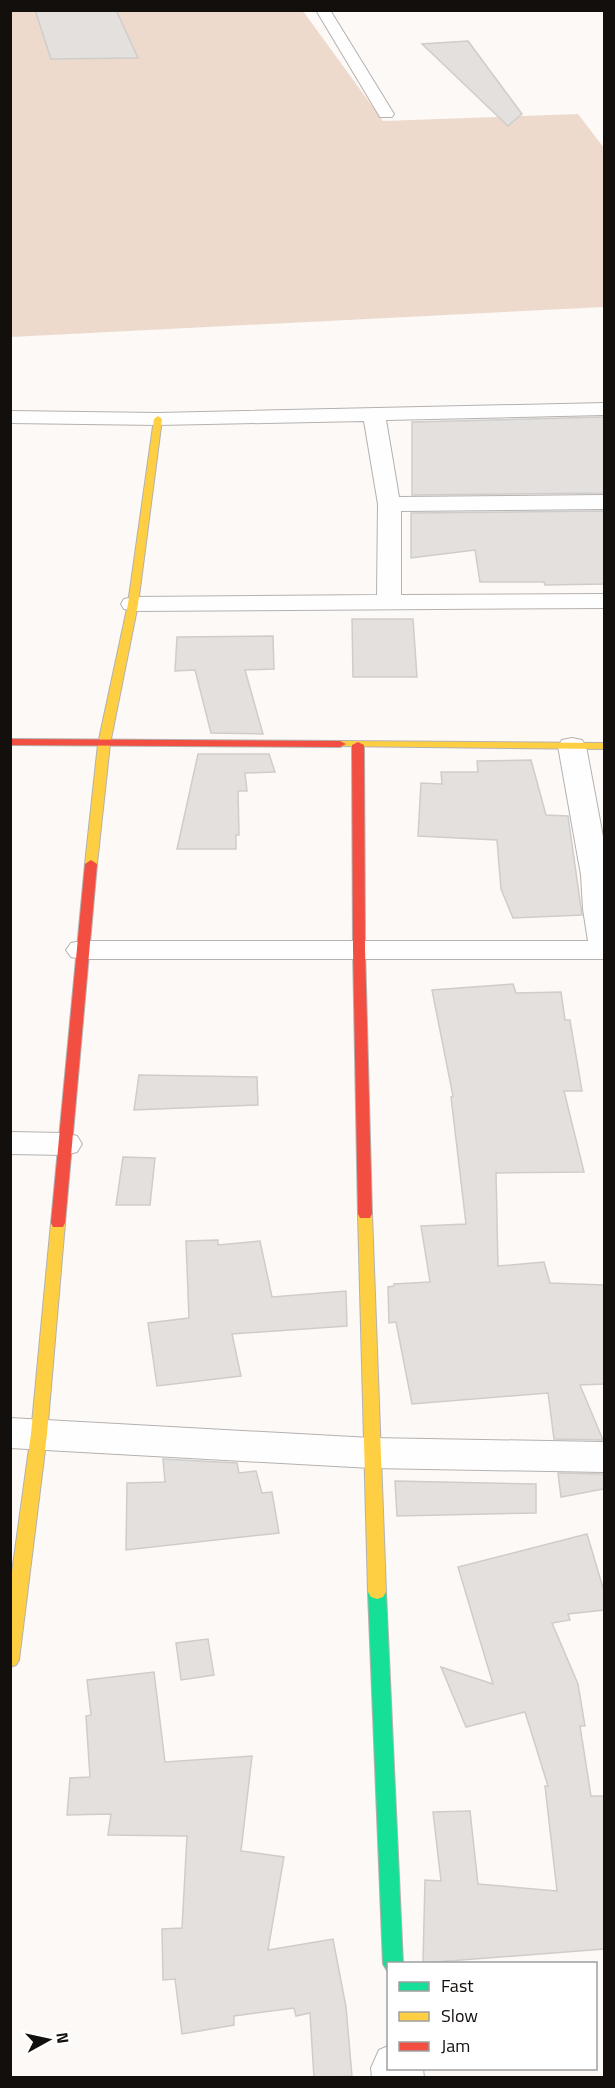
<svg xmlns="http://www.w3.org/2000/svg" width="615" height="2088" font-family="'Titillium Web',sans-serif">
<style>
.green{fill:#eedacd}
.building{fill:#e3e0de;stroke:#cfcdcb;stroke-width:1.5}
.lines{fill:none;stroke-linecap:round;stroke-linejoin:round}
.street-casing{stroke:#b4b1af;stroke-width:2}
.fast-casing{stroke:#b4b1af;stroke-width:2}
.slow-casing{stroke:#b4b1af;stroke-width:2}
.jam-casing{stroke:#b4b1af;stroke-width:2}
.street{fill:#fffefe;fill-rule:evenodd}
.fast{fill:#16e098;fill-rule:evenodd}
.slow{fill:#ffcf43;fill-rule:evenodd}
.jam{fill:#f24e42;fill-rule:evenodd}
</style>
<rect width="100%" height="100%" fill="#fcf9f7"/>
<path class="green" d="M 11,11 L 303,11 L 383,121 L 578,114 L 604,148 L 604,307 L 11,337 Z"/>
<path class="building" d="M 35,10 L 116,10 L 138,58 L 51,59 Z
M 468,41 L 522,114 L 508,126 L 422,44 Z
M 604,417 L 604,493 L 412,495 L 412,422 Z
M 604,511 L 604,584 L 545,585 L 544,582 L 480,582 L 475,550 L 411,558 L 411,513 Z
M 352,619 L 413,619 L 417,677 L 353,677 Z
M 273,636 L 274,669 L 245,670 L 263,734 L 211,733 L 195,670 L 175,671 L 177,637 Z
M 198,754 L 269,754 L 275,772 L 245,773 L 247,791 L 238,791 L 239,835 L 236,835 L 236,849 L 177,849 Z
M 531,760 L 546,815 L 568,816 L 582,915 L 513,918 L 501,889 L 497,840 L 418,836 L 421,783 L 442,784 L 441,772 L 478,772 L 477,761 Z
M 513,984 L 516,993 L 561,992 L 565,1020 L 570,1020 L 582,1091 L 564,1091 L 584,1172 L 496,1173 L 498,1266 L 544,1262 L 550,1283 L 604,1285 L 604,1384 L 580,1385 L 603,1440 L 554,1439 L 548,1393 L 412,1404 L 396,1322 L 389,1323 L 388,1287 L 394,1286 L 394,1284 L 430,1282 L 421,1226 L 466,1224 L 451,1097 L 453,1096 L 432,990 Z
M 139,1075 L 257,1077 L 258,1105 L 134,1110 Z
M 123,1157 L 155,1158 L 150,1205 L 116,1205 Z
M 218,1240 L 218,1245 L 260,1241 L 272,1297 L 346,1291 L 347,1326 L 232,1334 L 241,1376 L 157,1386 L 148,1323 L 189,1318 L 186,1241 Z
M 163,1459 L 237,1463 L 239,1473 L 256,1471 L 262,1493 L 272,1492 L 279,1533 L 126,1550 L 127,1483 L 165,1482 Z
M 558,1473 L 604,1474 L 604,1489 L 561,1497 Z
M 395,1481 L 536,1484 L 536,1513 L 397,1516 Z
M 587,1534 L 604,1591 L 604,1610 L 568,1614 L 570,1620 L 552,1623 L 578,1684 L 585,1726 L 580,1726 L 591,1796 L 604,1796 L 604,1949 L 423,1963 L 425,1880 L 441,1881 L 433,1812 L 470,1811 L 478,1884 L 557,1891 L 545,1786 L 548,1786 L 525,1712 L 466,1727 L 441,1667 L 493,1684 L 458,1567 Z
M 208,1639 L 214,1675 L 181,1680 L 176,1643 Z
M 154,1672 L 165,1762 L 252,1756 L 241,1851 L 284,1857 L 268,1950 L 333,1939 L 346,2007 L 352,2076 L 314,2078 L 310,2013 L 296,2016 L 294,2008 L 234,2016 L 234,2025 L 182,2034 L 175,1979 L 163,1980 L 162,1929 L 182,1928 L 187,1836 L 108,1835 L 111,1814 L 67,1815 L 70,1778 L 90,1777 L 86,1716 L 91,1715 L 87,1680 Z"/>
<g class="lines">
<g class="street-casing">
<path id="street" d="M 316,10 L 330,10 L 394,114 L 392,117 L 380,117 Z
M 604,403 L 604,415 L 386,420 L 399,497 L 604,495 L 604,509 L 401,511 L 401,595 L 604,594 L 604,608 L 133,611 L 124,609 L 121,604 L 124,599 L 133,597 L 377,595 L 378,504 L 364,421 L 158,425 L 10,423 L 10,411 L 158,413 Z
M 572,738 L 582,740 L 586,746 L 604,842 L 604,959 L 82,959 L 71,957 L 66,950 L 71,943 L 82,941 L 588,941 L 583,909 L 581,875 L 558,746 L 562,740 Z
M 10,1132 L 65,1133 L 77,1136 L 82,1144 L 77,1152 L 65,1155 L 10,1154 Z
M 10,1418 L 371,1438 L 604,1442 L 604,1472 L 371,1468 L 10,1448 Z
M 388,2046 L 388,2068 L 423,2068 L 424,2078 L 372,2078 L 371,2068 L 379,2050 Z"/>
</g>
<g class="fast-casing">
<path id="fast" d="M 377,1585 L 383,1587 L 386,1592 L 403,1964 L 388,1964 L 388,1972 L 383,1964 L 368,1592 L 371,1587 Z"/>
</g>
<g class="slow-casing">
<path id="slow" d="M 158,416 L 162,419 L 138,604 L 110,744 L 97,864 L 91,868 L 85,864 L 98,744 L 128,604 L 154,419 Z
M 340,741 L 604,743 L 604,749 L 336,746 L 334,744 Z
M 365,1209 L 370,1210 L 372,1214 L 386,1592 L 383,1597 L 377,1599 L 371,1597 L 368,1592 L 358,1214 L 360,1210 Z
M 58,1218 L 63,1219 L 65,1223 L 47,1434 L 19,1660 L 16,1665 L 10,1667 L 10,1587 L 31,1434 L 51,1223 L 53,1219 Z"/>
</g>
<g class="jam-casing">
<path id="jam" d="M 10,739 L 340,741 L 346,744 L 340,747 L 10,745 Z
M 358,742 L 364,745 L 365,949 L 372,1214 L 370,1218 L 360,1218 L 358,1214 L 353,949 L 352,745 Z
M 91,860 L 97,864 L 65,1223 L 63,1227 L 53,1227 L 51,1223 L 85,864 Z"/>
</g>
<use href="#street" class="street"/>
<use href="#fast" class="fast"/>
<use href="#slow" class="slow"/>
<use href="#jam" class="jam"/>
</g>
<rect width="615" height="2088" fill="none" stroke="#120f0d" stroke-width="24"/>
<rect x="387" y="1962" width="210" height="108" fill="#ffffff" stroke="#a09f9e" stroke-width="1.5"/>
<rect x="399" y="1982" width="30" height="9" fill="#16e098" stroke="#a09f9e" stroke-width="1.5"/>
<text x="441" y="1992" font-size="18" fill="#120f0d">Fast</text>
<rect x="399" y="2012" width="30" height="9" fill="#ffcf43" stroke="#a09f9e" stroke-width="1.5"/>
<text x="441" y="2022" font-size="18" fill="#120f0d">Slow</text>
<rect x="399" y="2042" width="30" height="9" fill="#f24e42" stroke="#a09f9e" stroke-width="1.5"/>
<text x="441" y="2052" font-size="18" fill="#120f0d">Jam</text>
<g transform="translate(48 2040) rotate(82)" stroke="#ffffff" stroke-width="4.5" paint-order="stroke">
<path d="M0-4.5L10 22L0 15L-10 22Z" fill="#120f0d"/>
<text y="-9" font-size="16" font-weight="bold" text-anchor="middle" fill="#120f0d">N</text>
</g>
</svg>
